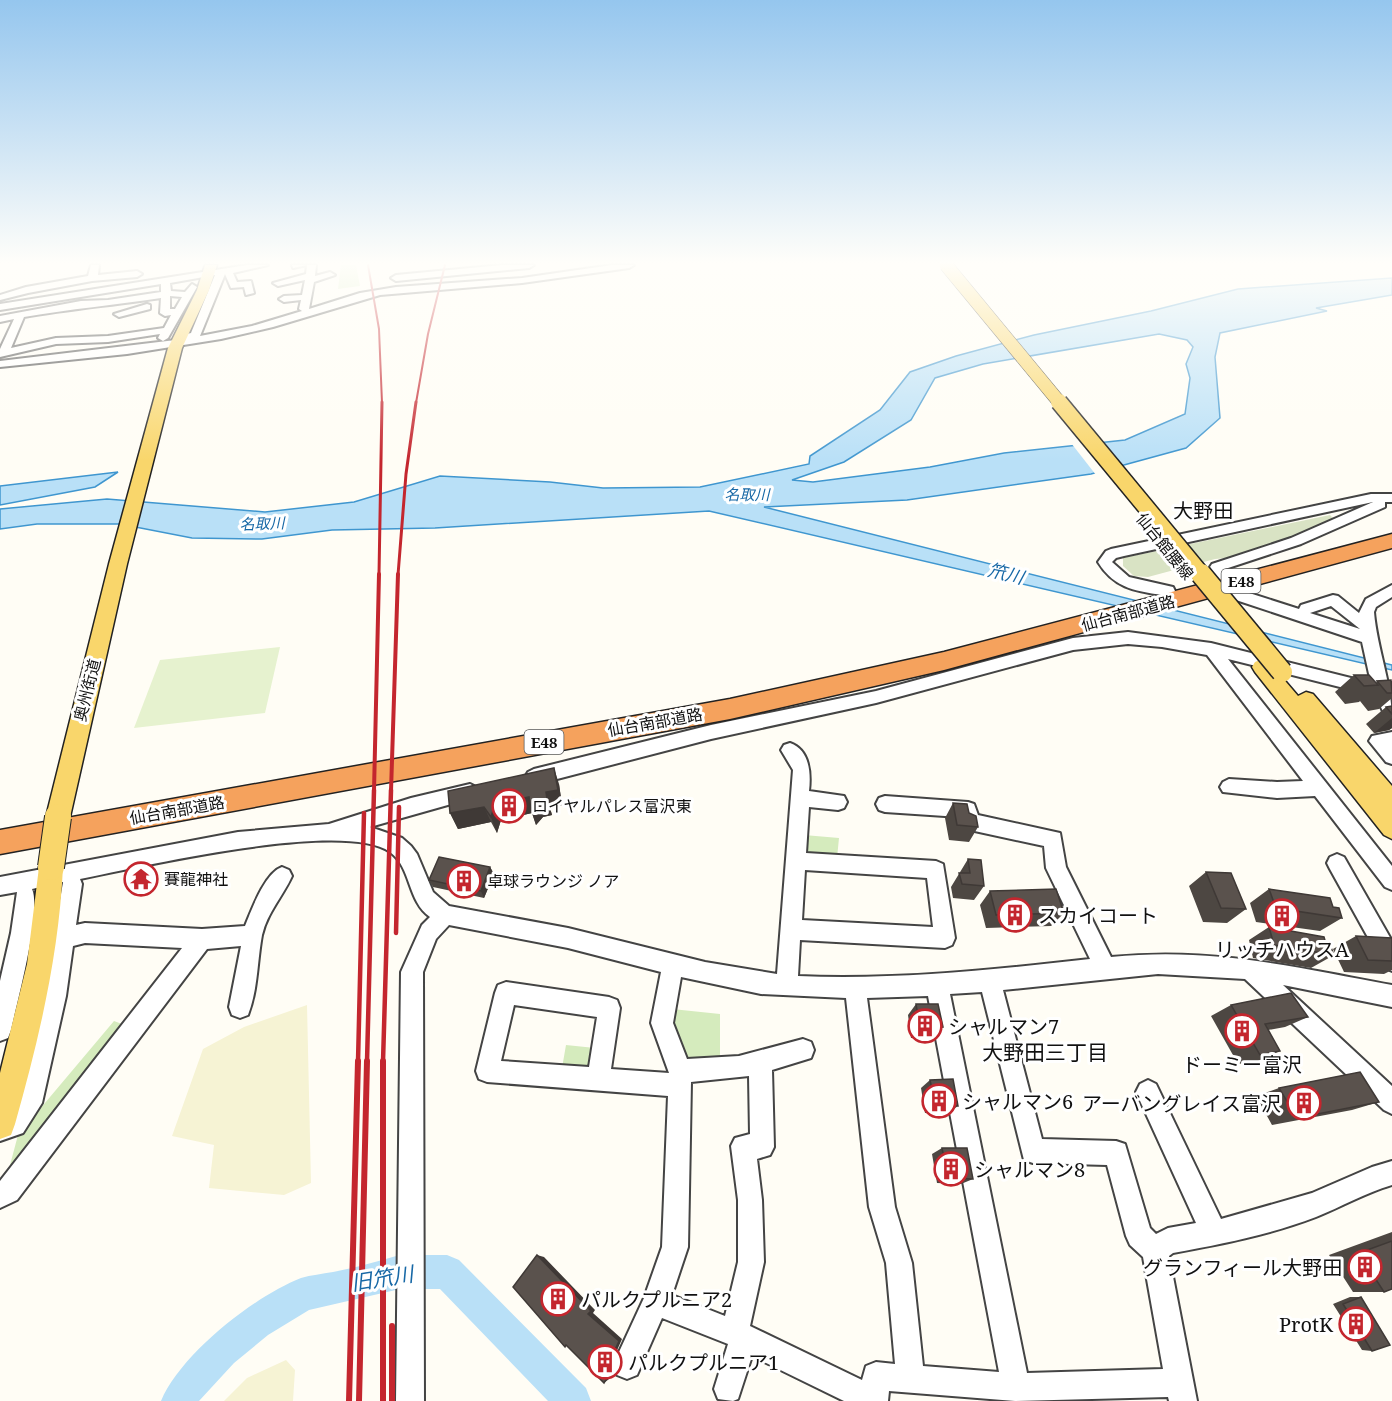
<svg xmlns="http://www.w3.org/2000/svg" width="1392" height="1401" font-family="'Noto Serif','Noto Sans JP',serif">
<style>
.farmland{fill:#f6f3d4}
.green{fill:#d5ebbd}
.cemetery{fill:#d9e3c4}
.pitch{fill:#e6f2cf}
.water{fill:#b9e0f7;stroke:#3f96cf;stroke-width:1.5;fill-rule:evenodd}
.pier{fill:#fffdf5}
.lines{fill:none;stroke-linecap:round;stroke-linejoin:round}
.river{fill:#b9e0f7;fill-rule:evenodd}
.minor-casing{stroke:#444;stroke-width:4}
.major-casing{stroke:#222;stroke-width:3}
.highway-casing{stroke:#222;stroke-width:3}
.minor{fill:#fff;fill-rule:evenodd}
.major{fill:#f9d66b;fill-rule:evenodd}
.highway{fill:#f5a25d;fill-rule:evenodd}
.rail-far4{stroke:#c4262e;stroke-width:2}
.rail-far3{stroke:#c4262e;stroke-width:3}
.rail-far2{stroke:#c4262e;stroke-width:4}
.rail-far1{stroke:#c4262e;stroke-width:4.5}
.rail{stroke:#c4262e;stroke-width:6}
.major-bridge-far3-casing{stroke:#222;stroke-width:14;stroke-linecap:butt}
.major-bridge-far2-casing{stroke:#222;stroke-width:19;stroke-linecap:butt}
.major-bridge-far1-casing{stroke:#222;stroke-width:23;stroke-linecap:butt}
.major-bridge-casing{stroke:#222;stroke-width:28;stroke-linecap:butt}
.major-bridge-far3{stroke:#f9d66b;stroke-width:13}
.major-bridge-far2{stroke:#f9d66b;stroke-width:16}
.major-bridge-far1{stroke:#f9d66b;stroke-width:20}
.major-bridge{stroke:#f9d66b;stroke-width:26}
.wall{fill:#4d4742}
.shaded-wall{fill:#3f3936}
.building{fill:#5a524d;stroke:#3f3936;stroke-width:1.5}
.labels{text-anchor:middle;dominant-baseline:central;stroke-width:6;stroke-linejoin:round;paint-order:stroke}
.far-water-label{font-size:15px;font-style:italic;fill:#1768a6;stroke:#fff}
.shield{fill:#fff;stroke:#585858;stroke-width:1.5}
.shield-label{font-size:15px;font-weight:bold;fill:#111}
.street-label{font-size:16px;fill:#111;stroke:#fff}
.poi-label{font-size:16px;fill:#111;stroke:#fff;text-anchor:start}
.water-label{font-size:18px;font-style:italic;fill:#1768a6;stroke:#fff}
.quarter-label{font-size:20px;fill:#111;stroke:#fff}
.near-poi-label{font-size:20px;fill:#111;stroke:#fff;text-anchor:start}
.near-neighbourhood-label{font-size:21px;fill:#111;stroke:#fff}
.near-water-label{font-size:21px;font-style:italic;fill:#1768a6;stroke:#fff}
</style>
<rect width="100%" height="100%" fill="#fffdf5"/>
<path class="farmland" d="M 307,1005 L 311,1183 L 284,1195 L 209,1188 L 214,1145 L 172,1136 L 203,1049 L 244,1027 Z
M 286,1360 L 295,1370 L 293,1401 L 224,1401 L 247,1378 Z"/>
<path class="green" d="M 341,265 L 356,265 L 360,286 L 338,289 Z
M 804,835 L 839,838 L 837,858 L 808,856 L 802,849 Z
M 672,1009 L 720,1014 L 720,1059 L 684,1058 L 670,1024 Z
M 114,1021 L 130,1027 L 5,1184 L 18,1135 Z
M 566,1045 L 595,1048 L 592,1065 L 584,1071 L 562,1068 Z"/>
<path class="cemetery" d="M 1330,515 L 1333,518 L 1331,521 L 1289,540 L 1239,557 L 1215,559 L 1148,577 L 1134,576 L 1123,566 L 1123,558 Z"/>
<path class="pitch" d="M 280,647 L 265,713 L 134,728 L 160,660 Z"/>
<path class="water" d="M 1392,278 L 1392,295 L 1316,308 L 1327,311 L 1220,333 L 1215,357 L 1220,418 L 1186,448 L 1091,474 L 907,500 L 764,507 L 1392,665 L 1392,670 L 709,511 L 435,528 L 332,530 L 262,539 L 192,538 L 120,524 L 37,524 L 0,529 L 0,509 L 107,499 L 265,512 L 354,502 L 440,476 L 550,482 L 603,488 L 700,487 L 809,464 L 810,456 L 880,410 L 910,372 L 956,356 L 1034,335 L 1151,311 L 1238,289 ZM 1159,334 L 1187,340 L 1193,347 L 1186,364 L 1190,378 L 1185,414 L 1125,440 L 1004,453 L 930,467 L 813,482 L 792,480 L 844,462 L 911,420 L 935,378 L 983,364 Z
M 118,472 L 95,487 L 0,505 L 0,486 Z"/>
<path class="pier" d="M 1100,440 L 1123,468 L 1096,475 L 1071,443 Z"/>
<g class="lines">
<path class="river" d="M 400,1255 L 447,1255 L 459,1260 L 586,1388 L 591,1401 L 548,1401 L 440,1289 L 400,1289 L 309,1310 L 268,1335 L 234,1363 L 199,1401 L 161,1401 C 181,1354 253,1297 301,1278 C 311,1275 322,1274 333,1272 C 355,1268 378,1261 400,1255 Z"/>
<g class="minor-casing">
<path id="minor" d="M 91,265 L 99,265 L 98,275 L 137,271 L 142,274 L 137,277 L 92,281 L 28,293 L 0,300 L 0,295 L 26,287 L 88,276 Z
M 247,265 L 268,265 L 233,273 L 237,282 L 251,281 L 254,293 L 246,295 L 244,287 L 231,288 L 225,274 L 200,336 L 252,326 L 302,311 L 299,309 L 301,300 L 284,302 L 279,299 L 284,296 L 302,295 L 305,280 L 278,286 L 273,283 L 306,274 L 307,265 L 293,268 L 292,265 L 316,265 L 315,276 L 330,272 L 335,275 L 314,282 L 309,309 L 360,293 L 396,287 L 522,278 L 612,265 L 634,265 L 629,268 L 522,283 L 380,295 L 273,327 L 221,339 L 127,354 L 0,367 L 0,361 L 184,339 L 183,335 L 191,333 L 215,275 L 170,283 L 171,291 L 185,292 L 192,284 L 197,287 L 168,338 L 163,341 L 158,338 L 160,334 L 108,342 L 56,344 L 0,357 L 0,349 L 14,319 L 0,322 L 0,316 L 81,301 L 108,300 L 161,292 L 161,284 L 0,310 L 0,304 ZM 170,296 L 182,297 L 175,309 L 170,309 ZM 161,298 L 160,313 L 165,316 L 171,315 L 164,328 L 108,336 L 56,338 L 11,348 L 24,317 C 70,309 115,305 161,298 Z
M 502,265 L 534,265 L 529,268 L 396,281 L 391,278 L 396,275 Z
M 147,304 L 150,305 L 150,309 L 119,317 L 114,314 Z
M 1371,494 L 1392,494 L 1392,502 L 1385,502 L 1385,507 L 1301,544 L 1225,569 L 1229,580 L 1222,585 L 1217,584 L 1210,567 L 1212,564 L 1291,538 L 1373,502 L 1124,556 L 1116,558 L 1112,562 L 1129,577 L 1173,587 L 1175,591 L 1173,595 L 1168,596 C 1138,591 1115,590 1098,562 L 1106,551 L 1111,549 Z
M 1392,585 L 1392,597 L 1376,607 L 1374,612 C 1377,649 1392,683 1392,720 L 1386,718 L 1374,692 L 1368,694 L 1228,659 L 1392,866 L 1392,890 L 1385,887 L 1315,796 L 1277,798 L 1223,792 L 1220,787 L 1223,782 L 1229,779 L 1277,782 L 1303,781 L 1207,655 L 1162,647 L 1128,644 L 1073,650 L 876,703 L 711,739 L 534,785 L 528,782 L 525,777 L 528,772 L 534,769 L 711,725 L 876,691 L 1073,638 L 1128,632 L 1211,643 L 1371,683 L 1362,642 L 1236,600 L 1228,591 L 1235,586 L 1246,592 L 1299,609 L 1301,605 L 1333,595 L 1338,596 L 1359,613 L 1366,599 ZM 1331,606 L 1360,629 L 1310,613 Z
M 1392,732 L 1392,764 L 1386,762 L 1369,741 L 1372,736 Z
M 790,743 C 810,750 811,774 809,791 L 844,796 L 847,802 L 844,808 L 838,810 L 809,807 L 806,853 L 936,861 L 943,864 L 955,938 L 952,945 L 945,948 L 800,940 L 798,976 C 896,980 993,970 1090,959 L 1046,868 L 1044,846 L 970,830 L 963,828 L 960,817 L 885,812 L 879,810 L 876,804 L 879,798 L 885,796 L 968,802 L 974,804 L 978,815 L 1060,833 L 1066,867 L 1111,957 C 1213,947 1293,967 1392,985 L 1392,1007 L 1283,985 L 1392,1086 L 1392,1114 L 1384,1110 L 1245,979 L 1158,974 L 1003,990 L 1042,1139 L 1116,1141 L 1125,1144 L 1150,1228 L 1156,1234 L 1168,1228 L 1196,1223 L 1136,1092 L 1140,1084 L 1148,1080 L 1156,1084 L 1221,1219 L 1312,1193 L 1372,1167 L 1392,1161 L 1392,1185 C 1365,1193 1341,1207 1316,1217 C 1269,1235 1222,1244 1173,1253 L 1169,1256 L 1197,1401 L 1169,1401 L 1168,1397 L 1015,1401 L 889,1391 L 888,1401 L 844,1401 L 752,1356 L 738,1399 L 733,1401 L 718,1399 L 714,1389 L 728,1344 L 662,1318 L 637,1375 L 627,1379 L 617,1375 L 613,1365 L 644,1298 L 662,1247 L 668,1096 L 487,1082 L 479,1079 L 476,1071 L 495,993 L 498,985 L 506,982 L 609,997 L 617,1000 L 620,1008 L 611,1069 L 669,1073 L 651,1023 L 661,972 L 568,948 L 449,925 L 436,939 L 423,972 L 424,1401 L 396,1401 L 401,972 L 422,925 L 430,917 C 407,901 412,868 390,852 C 344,819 139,867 80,879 L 82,884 L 76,925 L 85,923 L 202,929 L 245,926 C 252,909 265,873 282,867 L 289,870 L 292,876 C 283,896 267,913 262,935 C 257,962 258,989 248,1015 L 240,1018 L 232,1015 L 229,1007 L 241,946 L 207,949 L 17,1200 L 0,1208 L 0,1181 L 182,948 L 85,943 L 73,946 L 66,996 L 42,1103 L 23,1133 L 0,1141 L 0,1117 L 8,1115 L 20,1098 L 44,996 L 63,882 L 32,889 C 42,911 17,1002 11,1030 L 8,1038 L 0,1041 L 0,981 L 11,933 L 17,892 L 0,895 L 0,877 L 238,832 L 329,824 L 411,798 L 470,784 L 476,787 L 479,792 L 476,797 L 370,827 L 402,838 L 411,846 L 417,854 L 433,892 L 449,906 L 568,928 L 705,962 L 777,974 L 793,770 L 781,750 L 784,745 ZM 805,870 L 927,878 L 933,927 L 802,920 ZM 681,977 L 761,994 L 846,998 L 869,1207 L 886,1263 L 895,1364 L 876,1362 L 866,1366 L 862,1380 L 750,1326 L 764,1262 L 762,1200 L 757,1159 L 770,1155 L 774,1147 L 772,1070 L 811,1058 L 814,1050 L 811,1042 L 803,1039 L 739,1056 L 687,1059 L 673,1023 ZM 982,992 L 1024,1160 L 1033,1163 L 1107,1165 L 1126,1236 L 1130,1245 L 1143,1257 L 1163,1369 L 1027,1373 L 950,994 ZM 928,996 L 999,1372 L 923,1366 L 912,1263 L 895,1207 L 867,998 ZM 514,1005 L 597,1017 L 589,1067 L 501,1061 ZM 749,1076 L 750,1134 L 735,1138 L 731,1146 L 738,1200 L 738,1262 L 725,1316 L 672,1295 L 688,1247 L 691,1082 Z
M 1337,854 L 1344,857 L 1392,941 L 1392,971 L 1385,968 L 1330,869 L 1327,863 L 1330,857 Z"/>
</g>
<g class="major-casing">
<path id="major" d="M 205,265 L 217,265 L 209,290 L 182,348 L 127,564 L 70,817 L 66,824 L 58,827 L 50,824 L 46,817 L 109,564 L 168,348 L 197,290 Z
M 1262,659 L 1269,662 L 1298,696 L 1306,692 L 1313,694 L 1392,786 L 1392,839 L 1384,835 L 1255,672 L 1252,667 L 1255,662 Z
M 51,856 L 60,859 L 63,867 C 59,955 39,1039 15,1124 L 11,1135 L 0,1139 L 0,1073 L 27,964 L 39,867 L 42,859 Z"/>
</g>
<g class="highway-casing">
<path id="highway" d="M 1392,534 L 1392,548 L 944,670 L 730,719 L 0,854 L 0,830 L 730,699 L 944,652 Z"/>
</g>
<use href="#minor" class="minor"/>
<use href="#major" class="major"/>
<use href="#highway" class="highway"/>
<path class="rail-far4" d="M 368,265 L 379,329 L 382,403
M 416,403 L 428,334 L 445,265"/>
<path class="rail-far3" d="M 379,575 L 382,402
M 398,575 L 406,474 L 416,402"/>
<path class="rail-far2" d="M 374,791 L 379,574
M 391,791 L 398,574"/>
<path class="rail-far1" d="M 396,933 L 399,807
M 358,1062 L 364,813
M 367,1062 L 374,790
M 383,1062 L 391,790"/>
<path class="rail" d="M 392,1326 L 392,1401
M 349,1401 L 358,1061
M 359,1401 L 367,1061
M 383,1401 L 383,1061"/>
<g class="major-bridge-far3-casing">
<path id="major-bridge-far3" d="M 946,265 L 1060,403"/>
</g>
<g class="major-bridge-far2-casing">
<path id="major-bridge-far2" d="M 1059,402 L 1202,575"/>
</g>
<g class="major-bridge-far1-casing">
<path id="major-bridge-far1" d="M 1201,574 L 1282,672"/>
</g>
<g class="major-bridge-casing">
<path id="major-bridge" d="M 51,867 L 58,817"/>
</g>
<use href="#major-bridge-far3" class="major-bridge-far3"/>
<use href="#major-bridge-far2" class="major-bridge-far2"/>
<use href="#major-bridge-far1" class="major-bridge-far1"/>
<use href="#major-bridge" class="major-bridge"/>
</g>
<path class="wall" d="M 1354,675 L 1376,683 L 1377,681 L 1392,681 L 1392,698 L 1379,709 L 1368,711 L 1360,701 L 1359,702 L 1345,704 L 1335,692 Z
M 1392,706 L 1392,728 L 1389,730 L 1374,733 L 1366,724 L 1386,707 Z
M 559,784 L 562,805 L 550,808 L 552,815 L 543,817 L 536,825 L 532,813 L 501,820 L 497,833 L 491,822 L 458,829 L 450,813 Z
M 953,803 L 969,813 L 978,827 L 969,842 L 949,840 L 945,818 Z
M 968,859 L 984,886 L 974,900 L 953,898 L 951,887 Z
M 490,867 L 494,874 L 484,898 L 433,887 L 429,880 Z
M 1206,872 L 1246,909 L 1227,923 L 1203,922 L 1189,886 Z
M 1269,889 L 1342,918 L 1320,931 L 1256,922 L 1250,903 Z
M 990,891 L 1064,913 L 1051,926 L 986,928 L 980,905 Z
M 1269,927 L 1326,944 L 1334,955 L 1311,968 L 1253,958 L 1249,940 Z
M 1356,936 L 1392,938 L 1392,970 L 1384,974 L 1344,972 L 1333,949 Z
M 916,1004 L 943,1027 L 933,1037 L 911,1038 L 908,1015 Z
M 1231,1005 L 1308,1017 L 1285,1027 L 1268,1030 L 1280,1051 L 1258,1061 L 1238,1064 L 1211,1016 Z
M 930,1080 L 958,1106 L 948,1113 L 925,1113 L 921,1088 Z
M 1279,1088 L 1379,1102 L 1352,1110 L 1272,1125 L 1256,1096 Z
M 942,1148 L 973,1179 L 961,1184 L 937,1183 L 932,1154 Z
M 1392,1232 L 1392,1289 L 1384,1292 L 1353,1292 L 1329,1255 Z
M 1350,1297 L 1361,1297 L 1372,1351 L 1362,1350 L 1333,1304 Z"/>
<path class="shaded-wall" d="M 1392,718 L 1392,728 L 1389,730 L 1374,733 Z
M 554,768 L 559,784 L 562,805 L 550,808 L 552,815 L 543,817 L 536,825 L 532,813 L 501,820 L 497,833 L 491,817 L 495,804 L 529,797 L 546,792 Z
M 484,807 L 491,822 L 458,829 L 450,813 Z
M 490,867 L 494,874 L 484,898 L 481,891 Z
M 537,1255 L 544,1257 L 595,1310 L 593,1313 L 622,1339 L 611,1364 L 613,1371 L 609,1379 L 604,1383 L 588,1314 Z"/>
<path class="building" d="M 1354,675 L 1369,675 L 1378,685 L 1364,686 Z
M 1391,680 L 1392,693 L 1387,693 L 1377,681 Z
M 1392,706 L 1392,714 L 1386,707 Z
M 554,768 L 558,790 L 546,792 L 547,799 L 538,801 L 531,809 L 529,797 L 495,804 L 491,817 L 484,807 L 450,813 L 448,791 Z
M 953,803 L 967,804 L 969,813 L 976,816 L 978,827 L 957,825 Z
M 439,857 L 490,867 L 481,891 L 429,880 Z
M 968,859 L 981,860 L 984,886 L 962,884 L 959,873 L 970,873 Z
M 1206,872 L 1231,873 L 1246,909 L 1221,908 Z
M 1056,889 L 1064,913 L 996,915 L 990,891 Z
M 1269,889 L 1330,898 L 1333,907 L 1339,908 L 1342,918 L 1276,908 Z
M 1269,927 L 1324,937 L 1326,944 L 1330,945 L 1334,955 L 1274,945 Z
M 1356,936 L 1392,938 L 1392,961 L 1368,960 Z
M 1291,993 L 1308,1017 L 1265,1024 L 1280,1051 L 1260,1055 L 1231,1005 Z
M 916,1004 L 938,1004 L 943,1027 L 920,1028 Z
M 1360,1072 L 1379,1102 L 1297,1118 L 1279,1088 Z
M 953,1079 L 958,1106 L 935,1105 L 930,1080 Z
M 942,1148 L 967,1148 L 973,1179 L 948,1178 Z
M 1392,1241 L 1392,1289 L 1384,1292 L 1359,1253 Z
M 537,1255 L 591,1311 L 588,1314 L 619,1341 L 607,1367 L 609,1374 L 604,1383 L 566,1345 L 565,1347 L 513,1287 Z
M 1361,1297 L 1390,1345 L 1372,1351 L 1343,1304 Z"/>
<linearGradient id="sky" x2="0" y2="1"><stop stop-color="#95c6ee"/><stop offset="0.57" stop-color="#fffefa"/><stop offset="1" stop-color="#fffefa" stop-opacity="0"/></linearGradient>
<rect width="1392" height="461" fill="url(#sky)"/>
<defs>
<g id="building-ring" transform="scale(1.725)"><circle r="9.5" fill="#fff" stroke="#c4262e" stroke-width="1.5"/><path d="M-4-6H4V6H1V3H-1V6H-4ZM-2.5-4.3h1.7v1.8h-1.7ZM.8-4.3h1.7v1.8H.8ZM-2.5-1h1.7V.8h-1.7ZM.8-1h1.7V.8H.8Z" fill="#c4262e"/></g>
<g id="temple-ring" transform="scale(1.725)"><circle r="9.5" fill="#fff" stroke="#c4262e" stroke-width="1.5"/><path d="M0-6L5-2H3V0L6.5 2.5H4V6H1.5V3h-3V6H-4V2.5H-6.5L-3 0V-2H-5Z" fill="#c4262e"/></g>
</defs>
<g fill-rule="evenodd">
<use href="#building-ring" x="509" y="806"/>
<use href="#temple-ring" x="141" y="879"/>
<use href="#building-ring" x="464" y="881"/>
<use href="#building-ring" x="1015" y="915"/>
<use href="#building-ring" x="1282" y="916"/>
<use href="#building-ring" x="925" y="1026"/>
<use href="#building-ring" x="1242" y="1031"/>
<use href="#building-ring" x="939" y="1101"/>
<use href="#building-ring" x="1304" y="1103"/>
<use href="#building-ring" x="951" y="1169"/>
<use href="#building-ring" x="1365" y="1267"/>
<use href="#building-ring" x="558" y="1299"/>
<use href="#building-ring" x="1356" y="1324"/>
<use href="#building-ring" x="605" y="1362"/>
</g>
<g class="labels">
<g class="far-water-label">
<text x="747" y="494">名取川</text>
<text transform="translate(262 523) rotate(-2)">名取川</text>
</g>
<g class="shield">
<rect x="1221.5" y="569" width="39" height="24" rx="4.5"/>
<rect x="524.5" y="730" width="39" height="24" rx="4.5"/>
</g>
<g class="shield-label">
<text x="1241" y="581">E48</text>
<text x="544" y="742">E48</text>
</g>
<g class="street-label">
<text transform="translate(1165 546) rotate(51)">仙台館腰線</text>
<text transform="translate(1128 613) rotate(-15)">仙台南部道路</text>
<text transform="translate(87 690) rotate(-76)">奥州街道</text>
<text transform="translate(655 722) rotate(-10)">仙台南部道路</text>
<text transform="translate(177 810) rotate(-10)">仙台南部道路</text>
</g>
<g class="poi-label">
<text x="532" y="806">ロイヤルパレス富沢東</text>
<text x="164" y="879">賽龍神社</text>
<text x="487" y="881">卓球ラウンジ ノア</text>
</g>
<g class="water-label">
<text transform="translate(1006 573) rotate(14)">笊川</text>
</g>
<g class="quarter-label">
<text x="1203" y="510">大野田</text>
</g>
<g class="near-poi-label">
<text x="1038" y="915">スカイコート</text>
<text x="1282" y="949" text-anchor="middle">リッチハウスA</text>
<text x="948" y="1026">シャルマン7</text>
<text x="1242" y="1064" text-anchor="middle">ドーミー富沢</text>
<text x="962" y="1101">シャルマン6</text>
<text x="1281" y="1103" text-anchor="end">アーバングレイス富沢</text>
<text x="974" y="1169">シャルマン8</text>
<text x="1342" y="1267" text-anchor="end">グランフィール大野田</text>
<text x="581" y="1299">パルクプルニア2</text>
<text x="1333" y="1324" text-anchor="end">ProtK</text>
<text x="628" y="1362">パルクプルニア1</text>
</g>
<g class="near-neighbourhood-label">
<text x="1045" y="1052">大野田三丁目</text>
</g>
<g class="near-water-label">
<text transform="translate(382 1278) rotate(-9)">旧笊川</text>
</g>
</g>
</svg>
